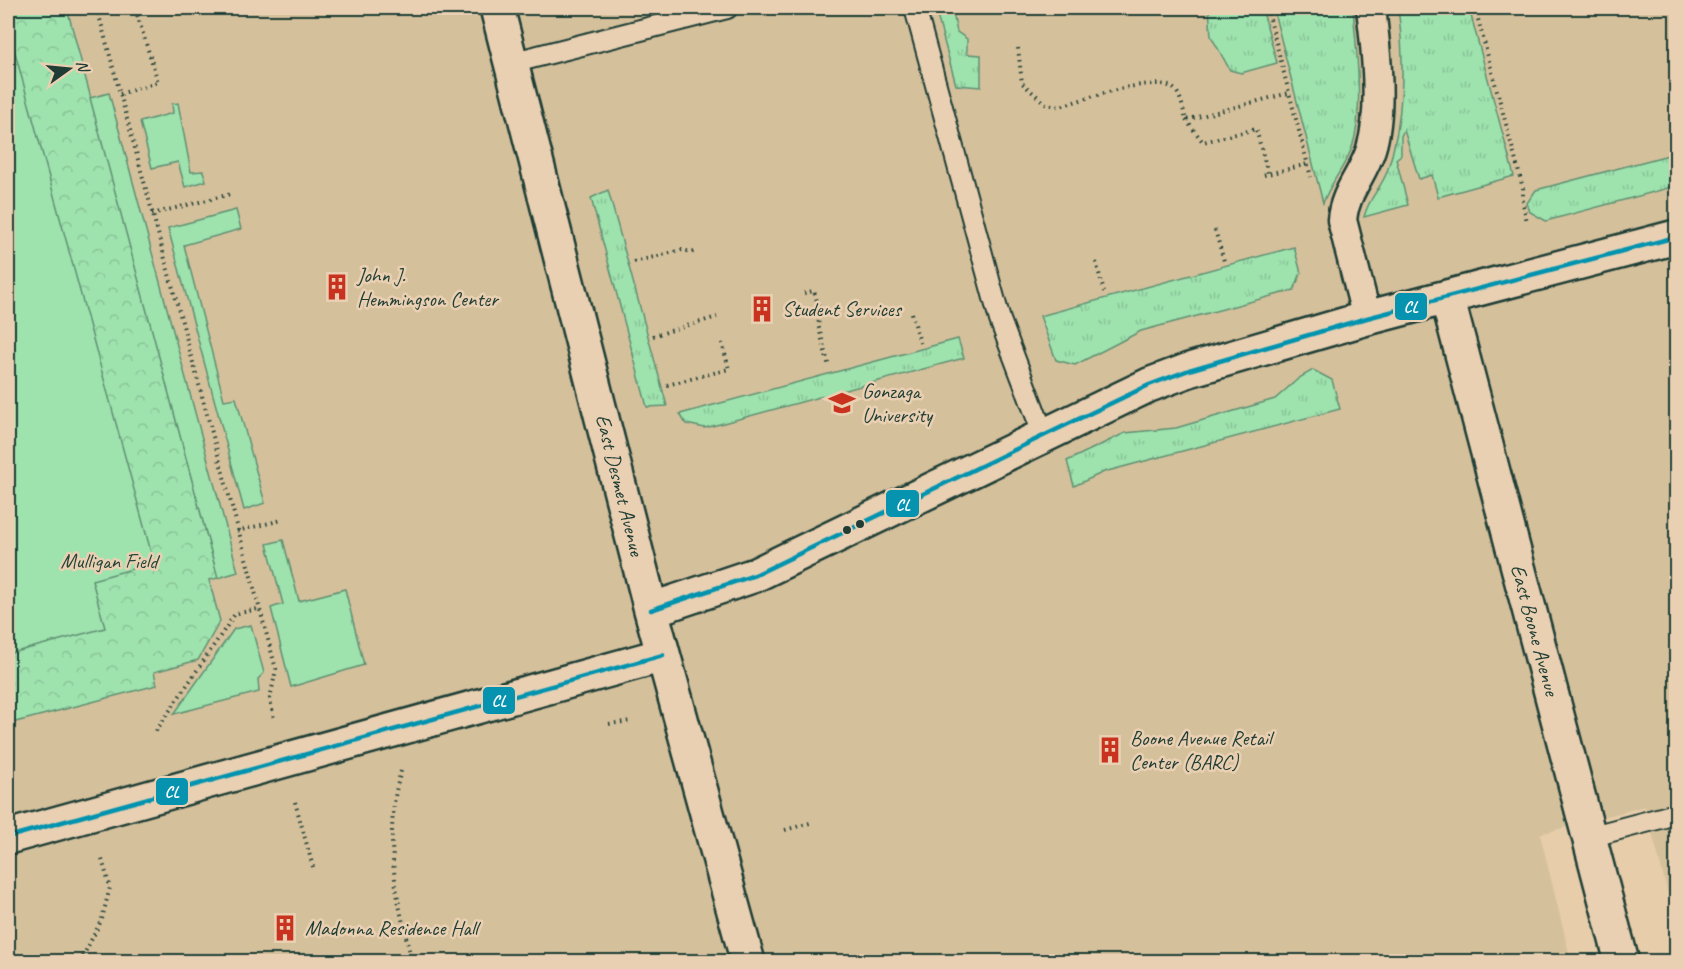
<svg xmlns="http://www.w3.org/2000/svg" width="1684" height="969" font-family="Caveat,sans-serif">
<style>
.built{fill:#d5c09c}
.grass{fill:url(#grass-tufts);stroke:#5e9071;stroke-width:1.5}
.park{fill:url(#park-crowns);stroke:#5e9071;stroke-width:1.5}
.garden{fill:#9ee2ae;stroke:#5e9071;stroke-width:1.5}
.lines{fill:none;stroke-linecap:round;stroke-linejoin:round}
.service-casing{stroke:#1f3d34;stroke-width:24}
.pedestrian-casing{stroke:#1f3d34;stroke-width:33}
.minor-casing{stroke:#1f3d34;stroke-width:38}
.path{stroke:#1f3d34;stroke-width:4;stroke-dasharray:1.5 4.5;stroke-linecap:butt}
.service{stroke:#ead0b2;stroke-width:20}
.pedestrian{stroke:#ead0b2;stroke-width:28}
.minor{stroke:#ead0b2;stroke-width:33}
.bus-1-casing{stroke:#ead0b2;stroke-width:9}
.bus-1{stroke:#0693af;stroke-width:4.5}
.bus-dot{fill:#1f3d34;stroke:#ead0b2;stroke-width:2}
.labels{text-anchor:middle;dominant-baseline:central;stroke-width:5;stroke-linejoin:round;paint-order:stroke}
.poi-label{font-size:21px;fill:#1f3d34;stroke:#ead0b2;text-anchor:start}
.street-label{font-size:21px;fill:#1f3d34;stroke:#ead0b2}
.park-label{font-size:21px;fill:#25453a;stroke:#ead0b2}
.line-badge{stroke:#ead0b2;stroke-width:2}
.badge-label{font-size:16px;text-anchor:middle;font-weight:bold;fill:#fff}
</style>
<defs>
<pattern id="grass-tufts" width="24" height="20" patternUnits="userSpaceOnUse" patternTransform="scale(1.5)"><rect width="24" height="20" fill="#9ee2ae"/><path d="M3 7l-1-3M5 7V3M7 7l1-3M15 17l-1-3M17 17v-4M19 17l1-3" fill="none" stroke="#88c396"/></pattern>
<pattern id="park-crowns" width="20" height="18" patternUnits="userSpaceOnUse" patternTransform="scale(1.5)"><rect width="20" height="18" fill="#9ee2ae"/><path d="M2 6a3 3 0 1 1 6 0M12 15a3 3 0 1 1 6 0" fill="none" stroke="#88c396"/></pattern>
</defs>
<rect width="100%" height="100%" fill="#e7cdaa"/>
<filter id="ink" filterUnits="userSpaceOnUse"><feTurbulence type="fractalNoise" baseFrequency=".0167" numOctaves="2"/><feDisplacementMap in="SourceGraphic" scale="12" xChannelSelector="R" yChannelSelector="G"/><feConvolveMatrix kernelMatrix="1 2 1 2 8 2 1 2 1" color-interpolation-filters="sRGB"/></filter>
<g filter="url(#ink)">
<path class="built" d="M 8,8 L 1676,8 L 1676,924 L 1645,806 L 1540,834 L 1571,961 L 8,961 Z"/>
<path class="grass" d="M 935,8 L 952,8 L 957,32 L 967,39 L 967,54 L 981,55 L 981,87 L 956,85 Z
M 1209,8 L 1262,8 L 1277,63 L 1241,73 L 1230,70 L 1211,36 Z
M 1273,8 L 1353,8 C 1356,46 1365,115 1351,150 C 1343,169 1330,184 1323,203 Z
M 1398,8 L 1469,8 L 1514,176 L 1438,197 L 1432,175 L 1419,179 L 1404,130 L 1401,136 L 1401,155 L 1396,159 L 1408,205 L 1364,217 C 1368,199 1381,188 1387,172 C 1404,121 1405,60 1398,8 Z
M 1676,153 L 1676,186 L 1546,221 L 1530,212 L 1527,203 L 1536,190 Z
M 608,190 L 667,406 L 647,407 L 591,198 Z
M 1294,247 L 1301,273 L 1294,290 L 1141,331 L 1075,365 L 1056,360 L 1040,316 Z
M 958,339 L 964,358 L 705,428 L 686,424 L 680,414 Z
M 1313,370 L 1332,380 L 1340,409 L 1104,472 L 1074,486 L 1067,461 L 1125,433 L 1176,428 L 1275,399 L 1299,378 Z"/>
<path class="park" d="M 8,8 L 67,8 L 218,578 L 209,580 L 220,621 L 198,660 L 154,672 L 157,685 L 8,724 Z"/>
<path class="garden" d="M 8,27 L 154,563 L 92,580 L 105,628 L 8,654 Z
M 109,93 L 238,572 L 218,578 L 90,98 Z
M 178,103 L 191,172 L 203,171 L 206,181 L 185,187 L 178,162 L 152,168 L 140,122 L 173,113 L 172,104 Z
M 236,210 L 241,229 L 184,245 L 224,400 L 236,398 L 265,503 L 244,510 L 168,228 Z
M 283,540 L 299,601 L 345,589 L 364,665 L 291,687 L 271,608 L 283,604 L 267,544 Z
M 251,625 L 264,673 L 258,679 L 259,692 L 174,714 L 234,629 Z"/>
<g class="lines">
<g class="service-casing">
<path id="service" d="M 915,8 L 1000,320 L 1044,436
M 511,63 L 727,8
M 1589,837 L 1676,814"/>
</g>
<g class="pedestrian-casing">
<path id="pedestrian" d="M 1367,318 L 1342,220 C 1344,193 1363,175 1371,149 C 1383,110 1376,49 1371,8"/>
</g>
<g class="minor-casing">
<path id="minor" d="M 497,8 L 651,610 L 748,962
M 1447,297 L 1622,962
M 651,610 L 755,575 L 1149,385 L 1189,370 L 1367,318 L 1676,237
M 8,837 L 663,655"/>
</g>
<path class="path" d="M 97,8 L 276,669 L 270,699 L 274,719
M 1267,8 L 1311,177
M 1475,8 L 1523,188 L 1523,204 L 1527,222
M 1018,48 L 1022,83 L 1046,104 L 1060,106 C 1084,100 1155,73 1174,89 C 1182,96 1183,111 1186,120 L 1289,93
M 120,94 L 158,82 L 135,8
M 1186,120 L 1203,142 L 1256,129 L 1268,174
M 1264,175 L 1308,164
M 152,214 L 231,194
M 1215,230 L 1224,261
M 634,262 L 682,250 L 697,253
M 1096,262 L 1104,292
M 804,293 L 814,291 L 821,314 L 818,324 L 829,367
M 912,313 L 920,343
M 653,336 L 717,317
M 667,385 L 729,369 L 722,343
M 237,531 L 282,520
M 609,724 L 631,721
M 156,731 L 235,614 L 258,609
M 401,771 C 383,831 395,894 410,953
M 295,802 L 313,867
M 785,830 L 810,823
M 83,962 L 82,958 L 102,919 L 110,887 L 101,856"/>
<use href="#service" class="service"/>
<use href="#pedestrian" class="pedestrian"/>
<use href="#minor" class="minor"/>
<g class="bus-1-casing">
<path id="bus-1" d="M 651,610 L 755,575 L 1149,385 L 1189,370 L 1367,318 L 1676,237
M 8,837 L 663,655"/>
</g>
<use href="#bus-1" class="bus-1"/>
</g>
</g>
<defs>
<g id="building-bare" transform="scale(2.07)"><path d="M-4-6H4V6H1V3H-1V6H-4ZM-2.5-4.3h1.7v1.8h-1.7ZM.8-4.3h1.7v1.8H.8ZM-2.5-1h1.7V.8h-1.7ZM.8-1h1.7V.8H.8Z" fill="#c8321e" stroke="#ead0b2" stroke-width="2.5" paint-order="stroke"/></g>
<g id="university-bare" transform="scale(2.07)"><path d="M0-5L7-2L0 1L-7-2ZM-4 1L0 2.5L4 1V4Q0 6-4 4Z" fill="#c8321e" stroke="#ead0b2" stroke-width="2.5" paint-order="stroke"/></g>
</defs>
<g fill-rule="evenodd">
<use href="#building-bare" x="337" y="287"/>
<use href="#building-bare" x="762" y="309"/>
<use href="#university-bare" x="842" y="403"/>
<use href="#building-bare" x="1110" y="750"/>
<use href="#building-bare" x="285" y="928"/>
</g>
<g class="bus-dot">
<circle cx="860" cy="524" r="5"/>
<circle cx="847" cy="530" r="5"/>
</g>
<g class="labels">
<g class="poi-label">
<text x="357" y="275">John J.<tspan x="357" dy="24">Hemmingson Center</tspan></text>
<text x="782" y="309">Student Services</text>
<text x="862" y="391">Gonzaga<tspan x="862" dy="24">University</tspan></text>
<text x="1130" y="738">Boone Avenue Retail<tspan x="1130" dy="24">Center (BARC)</tspan></text>
<text x="305" y="928">Madonna Residence Hall</text>
</g>
<g class="street-label">
<text transform="translate(620 485) rotate(76)">East Desmet Avenue</text>
<text transform="translate(1535 630) rotate(75)">East Boone Avenue</text>
</g>
<g class="park-label">
<text x="109" y="561">Mulligan Field</text>
</g>
</g>
<g class="line-badge">
<rect x="1394" y="292" width="34" height="29" rx="6" fill="#0693af"/>
<rect x="885" y="489" width="35" height="29" rx="6" fill="#0693af"/>
<rect x="482" y="686" width="34" height="29" rx="6" fill="#0693af"/>
<rect x="155" y="777" width="34" height="29" rx="6" fill="#0693af"/>
</g>
<g class="badge-label">
<text x="1411" y="312">CL</text>
<text x="903" y="510">CL</text>
<text x="499" y="706">CL</text>
<text x="172" y="797">CL</text>
</g>
<rect width="1684" height="969" fill="none" stroke="#ead0b2" stroke-width="30"/>
<rect x="15" y="15" width="1654" height="939" fill="none" stroke="#1f3d34" stroke-width="2" filter="url(#ink)"/>
<g transform="translate(69 69) rotate(75)" stroke="#ead0b2" stroke-width="4.5" paint-order="stroke">
<path d="M0-4.5L10 22L0 15L-10 22Z" fill="#1f3d34"/>
<text y="-9" font-size="16" font-weight="bold" text-anchor="middle" fill="#1f3d34">N</text>
</g>
</svg>
